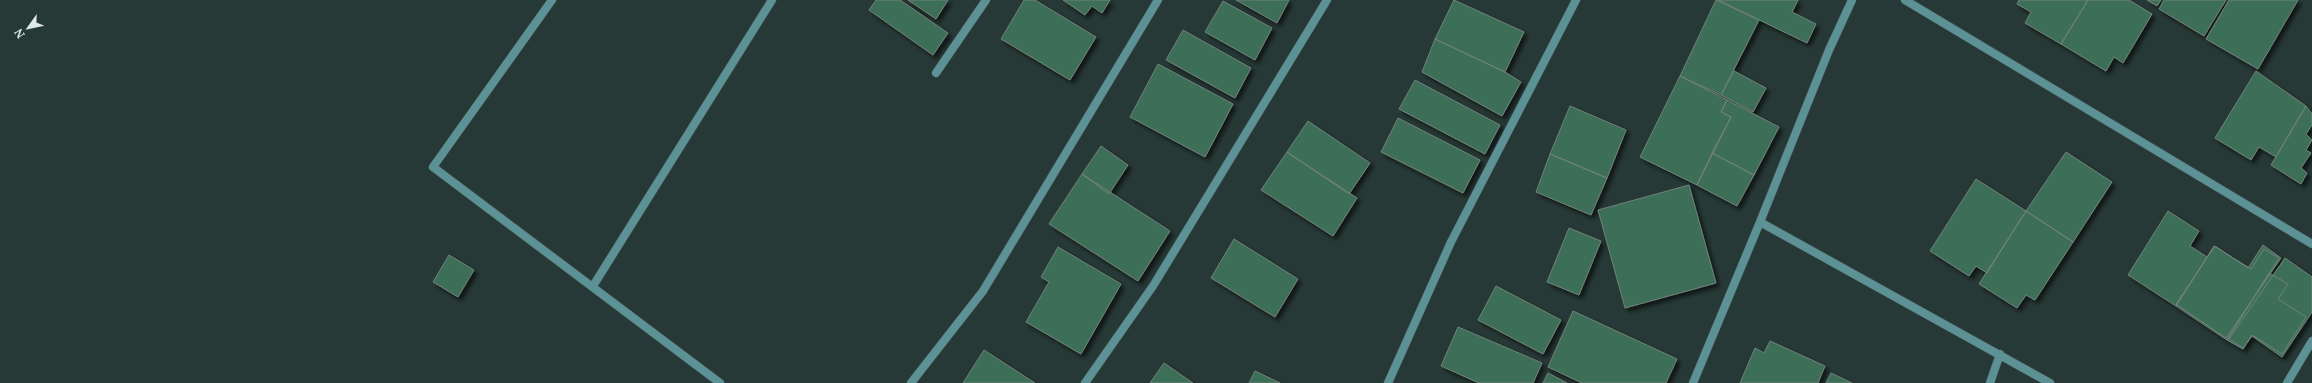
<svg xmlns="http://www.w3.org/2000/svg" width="2312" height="383" font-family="'Noto Serif',serif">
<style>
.building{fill:#3c6e58;stroke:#71827a;filter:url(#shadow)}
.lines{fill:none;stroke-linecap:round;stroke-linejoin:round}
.street-casing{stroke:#445552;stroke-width:9}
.street{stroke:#5c9196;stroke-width:8}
</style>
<defs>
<filter id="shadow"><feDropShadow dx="3.5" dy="3.5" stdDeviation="2" flood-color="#0009"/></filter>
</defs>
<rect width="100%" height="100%" fill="#273936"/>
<path class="building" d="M 876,0 L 900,0 L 948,33 L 933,55 L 869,10 Z
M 908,0 L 948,0 L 936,19 Z
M 1024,0 L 1035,0 L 1096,37 L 1070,80 L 1001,39 Z
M 1063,0 L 1110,0 L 1102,13 L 1092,6 L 1085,15 Z
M 1236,0 L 1289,0 L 1277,23 Z
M 1454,0 L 1524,32 L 1505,72 L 1435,39 Z
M 1716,0 L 1759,20 L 1721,95 L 1680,76 Z
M 1718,0 L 1798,0 L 1792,12 L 1816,24 L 1807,43 Z
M 2019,0 L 2088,0 L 2061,44 L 2025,23 L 2031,12 L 2017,4 Z
M 2088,0 L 2129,0 L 2152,14 L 2123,63 L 2114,57 L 2106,71 L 2061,44 Z
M 2147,0 L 2161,0 L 2157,6 Z
M 2164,0 L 2226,0 L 2204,36 L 2159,9 Z
M 2229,0 L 2298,0 L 2258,69 L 2206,39 Z
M 1223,1 L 1272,28 L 1255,60 L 1205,32 Z
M 1183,30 L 1251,68 L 1235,98 L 1166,60 Z
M 1435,39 L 1505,72 L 1521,82 L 1502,116 L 1422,72 Z
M 1158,64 L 1233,104 L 1205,157 L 1130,117 Z
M 1734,71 L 1766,88 L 1753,112 L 1721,95 Z
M 2256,71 L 2306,106 L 2276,157 L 2259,147 L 2251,160 L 2215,138 Z
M 1680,76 L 1727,100 L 1721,112 L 1731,117 L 1697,185 L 1640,157 Z
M 1415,80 L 1500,125 L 1485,154 L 1399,109 Z
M 1727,100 L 1779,127 L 1754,175 L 1712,153 L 1731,117 L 1721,112 Z
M 1570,106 L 1626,130 L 1607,178 L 1550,154 Z
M 2306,106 L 2312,114 L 2312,125 L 2306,134 L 2312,140 L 2306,150 L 2311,153 L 2301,168 L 2307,173 L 2301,184 L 2271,165 Z
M 1398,118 L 1480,160 L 1463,193 L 1381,152 Z
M 1308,121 L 1370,163 L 1349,194 L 1287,152 Z
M 1101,146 L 1128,165 L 1109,194 L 1082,174 Z
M 1287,152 L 1357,198 L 1333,236 L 1261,190 Z
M 2066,152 L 2112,182 L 2073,242 L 2026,211 Z
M 1712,153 L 1754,175 L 1737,206 L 1697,185 Z
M 1550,154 L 1607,178 L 1591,215 L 1536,192 Z
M 1082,174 L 1170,231 L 1138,281 L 1049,224 Z
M 1976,179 L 2026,211 L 1987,273 L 1976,266 L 1969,276 L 1930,251 Z
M 1689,185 L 1716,283 L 1625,308 L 1598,210 Z
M 2026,211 L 2073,242 L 2035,300 L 2026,295 L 2017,308 L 1979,284 Z
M 2168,211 L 2199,231 L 2190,246 L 2207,257 L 2176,306 L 2128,275 Z
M 1569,228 L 1601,241 L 1579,295 L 1547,282 Z
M 1234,239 L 1298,279 L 1275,317 L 1211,278 Z
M 2263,245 L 2281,258 L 2226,338 L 2176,304 L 2215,246 L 2248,268 Z
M 2214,246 L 2251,269 L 2264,249 L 2279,258 L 2227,340 L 2176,306 Z
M 1058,247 L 1121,284 L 1081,354 L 1026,322 L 1049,282 L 1041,277 Z
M 449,255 L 474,270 L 458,297 L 433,282 Z
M 2285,258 L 2312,277 L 2312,312 L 2282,357 L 2252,336 L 2243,348 L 2229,339 Z
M 2269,273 L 2288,284 L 2278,299 L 2306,317 L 2282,354 L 2252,335 L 2243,349 L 2227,340 Z
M 1496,286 L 1561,320 L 1543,354 L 1478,320 Z
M 1573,311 L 1677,359 L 1666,383 L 1582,383 L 1548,367 Z
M 1458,327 L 1542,363 L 1533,383 L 1479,383 L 1441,366 Z
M 1770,341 L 1825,366 L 1818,383 L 1740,383 L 1755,348 L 1764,353 Z
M 984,350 L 1035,383 L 963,383 Z
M 1164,363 L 1193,383 L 1150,383 Z
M 1255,371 L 1280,383 L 1249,383 Z
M 1548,373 L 1567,383 L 1543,383 Z
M 1831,373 L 1852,383 L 1826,383 Z"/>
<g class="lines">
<g class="street-casing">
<path id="street" d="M 552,0 L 433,167 L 720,383
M 1905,0 L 2312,244
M 936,73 L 986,0
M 1760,222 L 2050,383
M 593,286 L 772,0
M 911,383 L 983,291 L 1158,0
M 1085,383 L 1153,286 L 1327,0
M 1388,383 L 1451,242 L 1576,0
M 1693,383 L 1760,222 L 1829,50 L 1852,0
M 1990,383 L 2000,354
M 2287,383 L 2312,341"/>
</g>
<use href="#street" class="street"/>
</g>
<g transform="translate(28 28) rotate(237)" stroke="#273936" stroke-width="3" paint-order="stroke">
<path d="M0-3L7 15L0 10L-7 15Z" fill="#dee9e7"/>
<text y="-6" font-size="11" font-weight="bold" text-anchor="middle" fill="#dee9e7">N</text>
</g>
</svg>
